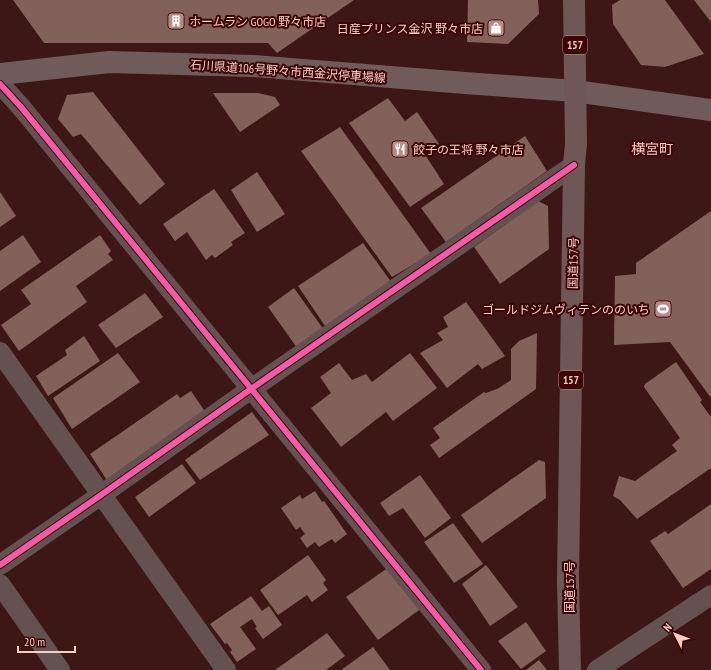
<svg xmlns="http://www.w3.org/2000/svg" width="711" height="670" font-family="'PT Sans Narrow','Noto Sans JP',sans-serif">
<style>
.building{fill:#81615a}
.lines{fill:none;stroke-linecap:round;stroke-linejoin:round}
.minor{stroke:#645251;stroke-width:20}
.major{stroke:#6f5c5a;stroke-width:22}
.highway{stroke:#6e5755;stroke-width:22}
.cycleway-casing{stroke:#3c0606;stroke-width:8}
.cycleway{stroke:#f35aa7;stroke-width:6}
.labels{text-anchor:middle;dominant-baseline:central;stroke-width:4;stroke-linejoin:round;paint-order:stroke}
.shield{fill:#3c0606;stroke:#c0908c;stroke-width:1}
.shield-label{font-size:11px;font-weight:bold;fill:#f8cbc5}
.poi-label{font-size:12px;fill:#f8cbc5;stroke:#3c0606;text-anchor:start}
.street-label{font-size:12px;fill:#f8cbc5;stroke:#3c0606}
.quarter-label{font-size:14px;fill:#f8cbc5;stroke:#3c0606}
</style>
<rect width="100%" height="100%" fill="#3d1616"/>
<path class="building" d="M 13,0 L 354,0 L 277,53 L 268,43 L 44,43 Z
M 468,0 L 538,0 L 539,14 L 508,44 L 467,42 Z
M 620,0 L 665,0 L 704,54 L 665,67 L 641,65 L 613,24 L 612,5 Z
M 694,0 L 711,0 L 711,22 Z
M 93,92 L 165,184 L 140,205 L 81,134 L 73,137 L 58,119 L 67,95 Z
M 213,93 L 258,93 L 275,97 L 280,105 L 240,132 Z
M 388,98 L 405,121 L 417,112 L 439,144 L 424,153 L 444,184 L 410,207 L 349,123 Z
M 340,127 L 431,254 L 392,277 L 301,151 Z
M 525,136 L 547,171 L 446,242 L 421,208 Z
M 257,172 L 285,214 L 257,232 L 231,190 Z
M 214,189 L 245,233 L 231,242 L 233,245 L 215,258 L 212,255 L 206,260 L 187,232 L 175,241 L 163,224 Z
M 0,192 L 16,216 L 0,227 Z
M 538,201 L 548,206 L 549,249 L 500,284 L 474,247 Z
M 711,211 L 711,398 L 670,342 L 614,345 L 615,276 L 636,274 L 636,263 Z
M 23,235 L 41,262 L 0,291 L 0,251 Z
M 100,235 L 111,251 L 108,254 L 113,260 L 76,286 L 87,302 L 19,351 L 1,325 L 31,304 L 21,290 Z
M 363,243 L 392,283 L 327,329 L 298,286 Z
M 294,288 L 324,330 L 298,349 L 268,307 Z
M 145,293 L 163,317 L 116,348 L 98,325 Z
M 466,302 L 505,356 L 482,369 L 478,364 L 447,388 L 420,353 L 443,340 L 437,333 L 448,327 L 443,317 Z
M 537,333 L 536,389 L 439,458 L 430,445 L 440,438 L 433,428 L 484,392 L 486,393 L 497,389 L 511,380 L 511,349 L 519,341 Z
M 84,336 L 100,361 L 48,396 L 36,376 L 67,355 L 65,350 Z
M 118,353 L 140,382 L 72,429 L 53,398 Z
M 410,353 L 437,388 L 393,421 L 386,412 L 341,447 L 311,408 L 331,393 L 320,377 L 339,363 L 352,380 L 366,374 L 372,382 Z
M 676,362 L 702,400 L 700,402 L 711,417 L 711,468 L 637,519 L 620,500 L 613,496 L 619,476 L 635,481 L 677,451 L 672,445 L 680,438 L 644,387 L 645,384 Z
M 191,391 L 206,413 L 108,482 L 90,454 L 177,394 L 180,398 Z
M 252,412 L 269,435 L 200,480 L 185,460 Z
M 539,460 L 545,462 L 546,498 L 482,543 L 461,515 Z
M 182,464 L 196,483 L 149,517 L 135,497 Z
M 420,475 L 451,518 L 425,538 L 403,508 L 389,516 L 380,503 Z
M 315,491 L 322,502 L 324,501 L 347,534 L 335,543 L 332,539 L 319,547 L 315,542 L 307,548 L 300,538 L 305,534 L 300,527 L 296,530 L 281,508 L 300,495 L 302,499 Z
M 711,504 L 711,569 L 683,588 L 650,541 L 665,531 L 668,534 Z
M 453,523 L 483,564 L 454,583 L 424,542 Z
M 308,555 L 326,580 L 323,583 L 328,590 L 312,602 L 307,595 L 278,615 L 260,590 Z
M 486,565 L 518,607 L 490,626 L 462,584 Z
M 389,567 L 422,608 L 378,640 L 346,597 Z
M 251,596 L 262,611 L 269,606 L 282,625 L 263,639 L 255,628 L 257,627 L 252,619 L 240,627 L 256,649 L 237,662 L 230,652 L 232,650 L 227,643 L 225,644 L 210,624 Z
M 526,622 L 546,651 L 521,669 L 498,641 Z
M 327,633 L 345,656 L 326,670 L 275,670 Z
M 373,647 L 390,670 L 341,670 Z
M 539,660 L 547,670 L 526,670 Z"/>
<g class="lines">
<path class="minor" d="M 0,84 L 21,107 L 481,670
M 0,352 L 226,670
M 0,565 L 101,495 L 251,389 L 574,165
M 0,584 L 60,670
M 597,670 L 711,595"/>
<path class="major" d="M 0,74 L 109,62 L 253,66 L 465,83 L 575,91 L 711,110"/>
<path class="highway" d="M 570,670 L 568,580 L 574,165 L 576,144 L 574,0"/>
<g class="cycleway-casing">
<path id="cycleway" d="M 0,84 L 21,107 L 481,670
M 0,565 L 101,495 L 251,389 L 574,165"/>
</g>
<use href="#cycleway" class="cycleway"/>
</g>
<defs>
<g id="building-square" transform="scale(0.9)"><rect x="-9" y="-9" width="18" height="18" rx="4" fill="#b78c88" stroke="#3c0606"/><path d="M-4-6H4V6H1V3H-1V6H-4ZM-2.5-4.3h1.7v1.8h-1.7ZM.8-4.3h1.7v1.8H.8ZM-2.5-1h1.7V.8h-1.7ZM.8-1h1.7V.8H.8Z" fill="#fff"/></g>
<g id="shop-square" transform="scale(0.9)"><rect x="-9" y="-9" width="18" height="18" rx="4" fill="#b78c88" stroke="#3c0606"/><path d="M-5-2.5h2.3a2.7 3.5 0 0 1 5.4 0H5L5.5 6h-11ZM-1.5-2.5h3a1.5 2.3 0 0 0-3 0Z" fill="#fff"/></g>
<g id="restaurant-square" transform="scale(0.9)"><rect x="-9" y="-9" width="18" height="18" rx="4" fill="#b78c88" stroke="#3c0606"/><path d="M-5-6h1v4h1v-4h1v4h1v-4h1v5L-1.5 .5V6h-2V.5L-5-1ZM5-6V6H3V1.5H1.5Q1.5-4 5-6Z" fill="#fff"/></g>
<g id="stadium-square" transform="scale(0.9)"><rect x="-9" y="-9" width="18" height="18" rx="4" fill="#b78c88" stroke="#3c0606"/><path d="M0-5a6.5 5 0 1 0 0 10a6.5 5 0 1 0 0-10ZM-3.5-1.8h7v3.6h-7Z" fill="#fff"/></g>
</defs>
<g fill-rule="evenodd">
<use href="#building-square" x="176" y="21"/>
<use href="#shop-square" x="496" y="28"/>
<use href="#restaurant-square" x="400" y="149"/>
<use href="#stadium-square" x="663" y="309"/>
</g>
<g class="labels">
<g class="shield">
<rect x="563" y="36" width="24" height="18" rx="3"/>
<rect x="559" y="371" width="24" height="18" rx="3"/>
</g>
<g class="shield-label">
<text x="575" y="45">157</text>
<text x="571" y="380">157</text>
</g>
<g class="poi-label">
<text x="189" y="21">ホームラン GOGO 野々市店</text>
<text x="483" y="28" text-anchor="end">日産プリンス金沢 野々市店</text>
<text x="413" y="149">餃子の王将 野々市店</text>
<text x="650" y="309" text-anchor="end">ゴールドジムヴィテンののいち</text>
</g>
<g class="street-label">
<text transform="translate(288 71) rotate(4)">石川県道106号野々市西金沢停車場線</text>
<text transform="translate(573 263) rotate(-89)">国道157号</text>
<text transform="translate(569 587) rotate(-90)">国道157号</text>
</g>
<g class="quarter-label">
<text x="652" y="149">横宮町</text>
</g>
</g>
<g transform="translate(675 634) rotate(312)" stroke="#3c0606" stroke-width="3" paint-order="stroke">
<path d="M0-3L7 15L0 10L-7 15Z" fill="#f8cbc5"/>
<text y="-6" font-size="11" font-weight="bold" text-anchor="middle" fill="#f8cbc5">N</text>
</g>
<path d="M18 646v6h57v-6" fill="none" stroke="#f8cbc5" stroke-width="2"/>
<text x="24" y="646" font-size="12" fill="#f8cbc5" stroke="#3c0606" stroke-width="3" paint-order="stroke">20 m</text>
</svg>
